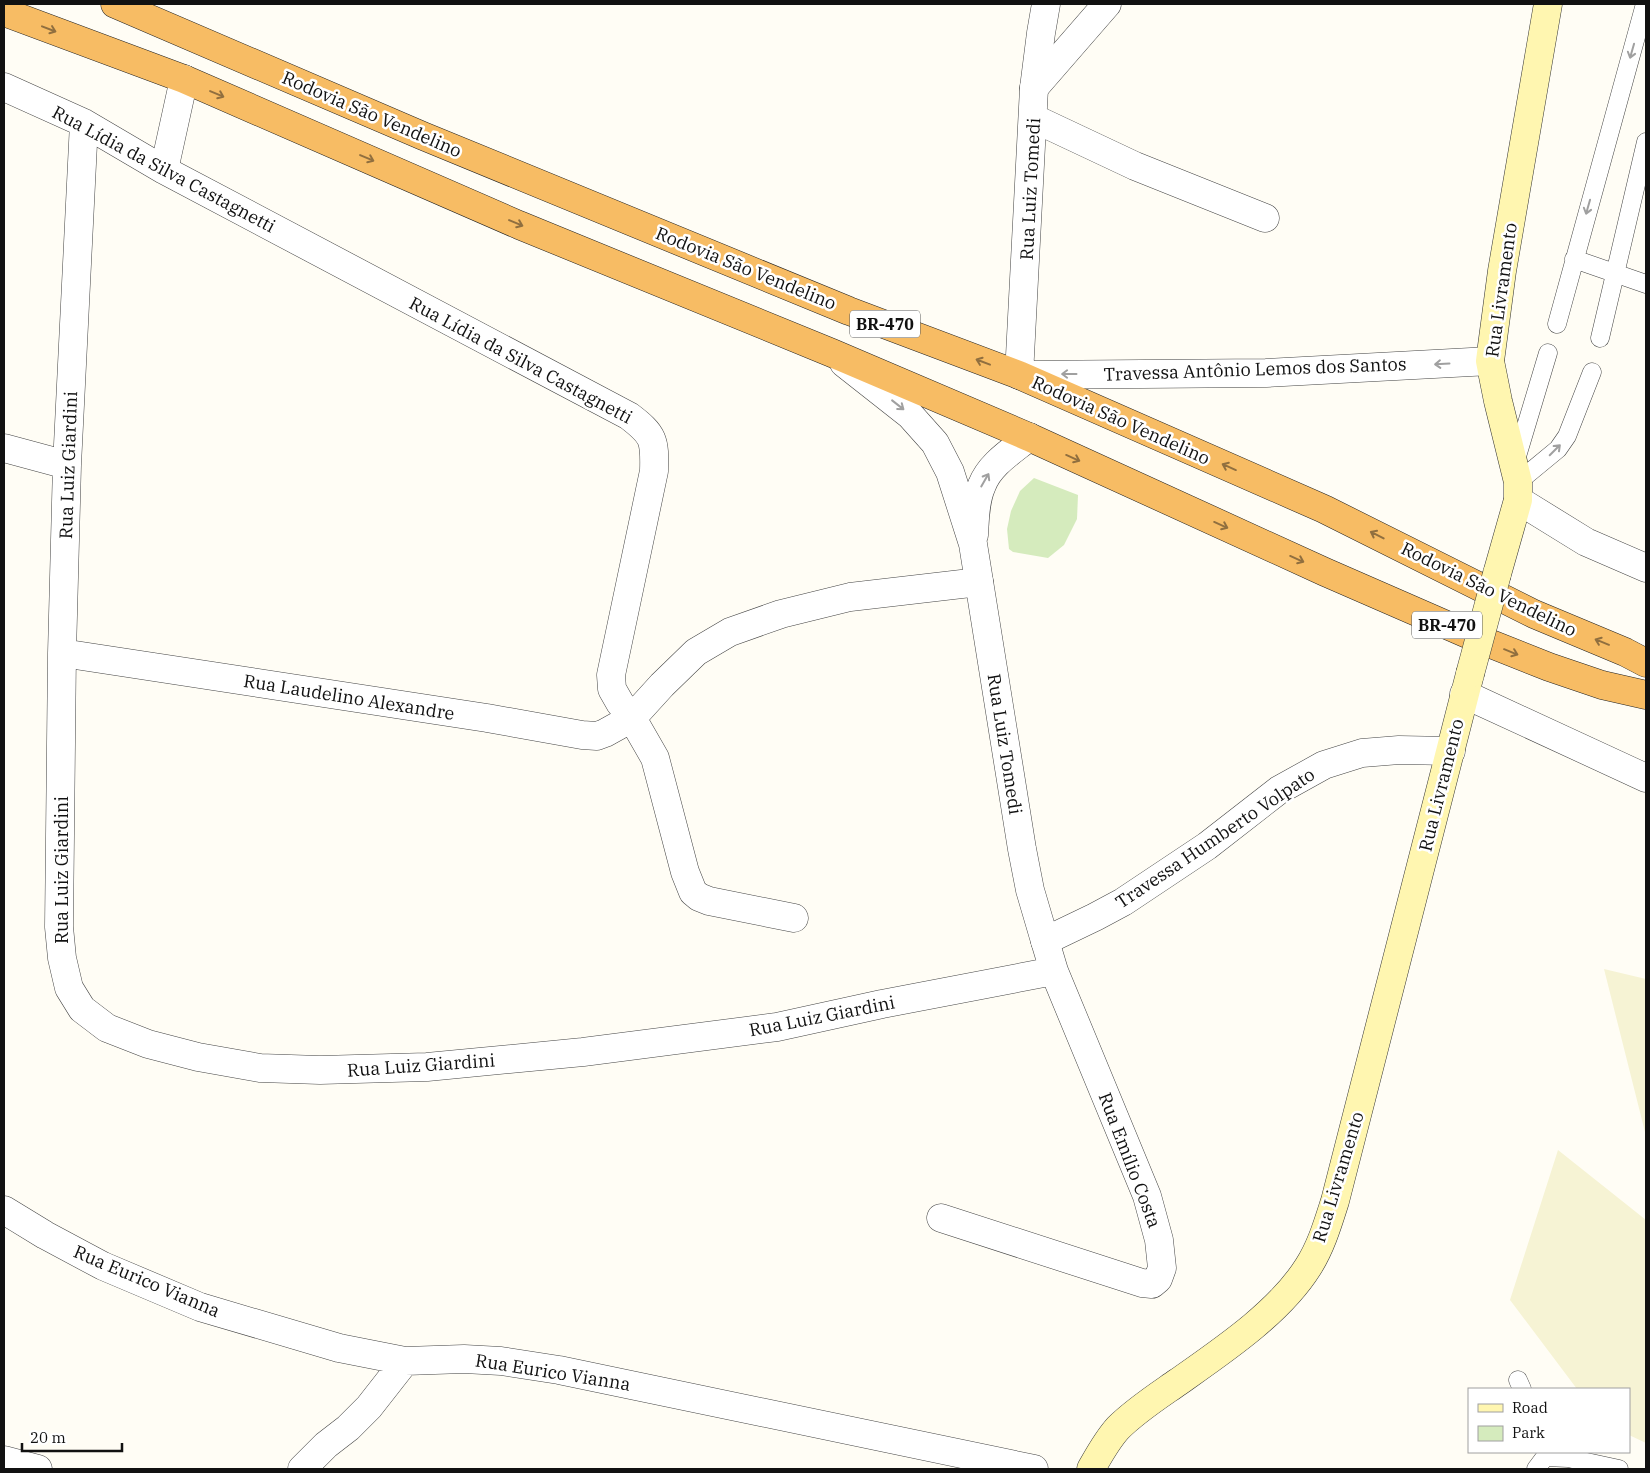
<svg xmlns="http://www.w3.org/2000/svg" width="1650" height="1473" font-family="'IBM Plex Serif',serif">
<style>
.farmland{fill:#f6f3d4}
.green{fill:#d5ebbd}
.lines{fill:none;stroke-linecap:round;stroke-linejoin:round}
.service-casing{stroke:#444;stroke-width:19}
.minor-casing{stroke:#444;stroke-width:29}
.tertiary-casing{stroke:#444;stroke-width:29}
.secondary-casing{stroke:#333;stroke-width:29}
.trunk-casing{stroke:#222;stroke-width:29}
.service{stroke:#fff;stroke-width:18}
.minor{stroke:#fff;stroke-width:28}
.tertiary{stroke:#fff;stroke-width:28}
.secondary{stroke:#fff6b0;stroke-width:28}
.trunk{stroke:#f7bc64;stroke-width:28}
.secondary-bridge-casing{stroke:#333;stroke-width:29;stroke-linecap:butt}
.secondary-bridge{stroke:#fff6b0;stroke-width:28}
.oneway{stroke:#906f3f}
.oneway2{stroke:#a0a0a0}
.labels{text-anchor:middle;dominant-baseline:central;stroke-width:5;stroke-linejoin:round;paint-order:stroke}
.shield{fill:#fff;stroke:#585858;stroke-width:1}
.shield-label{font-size:16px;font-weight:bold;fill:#111}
.street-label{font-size:18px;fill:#111;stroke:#fff}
</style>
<rect width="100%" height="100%" fill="#fffdf5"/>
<path class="farmland" d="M 1604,969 L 1646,979 L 1646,1136 Z
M 1558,1150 L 1646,1220 L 1646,1443 L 1629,1435 L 1629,1389 L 1577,1389 L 1510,1300 Z"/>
<path class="green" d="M 1034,478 L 1078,495 L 1077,519 L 1064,545 L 1048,558 L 1013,552 L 1009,549 L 1007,529 L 1011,511 L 1020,491 Z"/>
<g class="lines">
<g class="service-casing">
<path id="service" d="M 1574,259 L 1646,284
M 1557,324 L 1645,4
M 1600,338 L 1646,142
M 1515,463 L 1548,353
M 1518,482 L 1558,449 L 1567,436 L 1592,372
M 1518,1380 L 1522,1389
M 1536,1469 L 1545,1457 L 1568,1458 L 1619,1469"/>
</g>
<g class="minor-casing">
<path id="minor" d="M 4,87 L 84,123 L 164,170 L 629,416 C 654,435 655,440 654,471 L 611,675 L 612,689 L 620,703 L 632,718 L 655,758 L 685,872 L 693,892 L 699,897 L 709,901 L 794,918
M 1034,88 L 1107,4
M 1033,118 L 1135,166 L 1265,218
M 84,123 L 67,465 L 62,653 L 59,927 L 62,958 L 69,988 L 82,1009 L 107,1028 L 148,1044 L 198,1057 L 260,1068 L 320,1070 L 427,1067 L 583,1052 L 777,1027 L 882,1004 L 1054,971 L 1045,941
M 164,170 L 184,79
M 4,448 L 67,465
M 1518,500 L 1586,542 L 1646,568
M 62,653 L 487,718 L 582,735 L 597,736 L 605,733 L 632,718 L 662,685 L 696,652 L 730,632 L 781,614 L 850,597 L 979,582
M 1464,694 L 1646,778
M 4,1210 L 45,1235 L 103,1266 L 200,1307 L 339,1348 L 405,1361 L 464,1359 L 501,1361 L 559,1370 L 1034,1469
M 941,1218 L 1142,1283 L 1152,1284 L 1158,1279 L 1162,1268 L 1159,1240 L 1147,1196 L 1054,971
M 4,1460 L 38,1469
M 302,1469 L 326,1445 L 348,1428 L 369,1407 L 405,1361"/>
</g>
<g class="tertiary-casing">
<path id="tertiary" d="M 1046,4 L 1041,33 L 1034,88 L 1019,375 L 1266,373 L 1490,361
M 844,363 L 910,415 L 935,443 L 950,472 L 973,544 L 1022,849 L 1030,890 L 1045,941 L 1095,917 L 1123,902 L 1207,846 L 1279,790 L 1324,765 L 1362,753 L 1399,750 L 1451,751
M 974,535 C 975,519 975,500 982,485 C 990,464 1012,451 1029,437"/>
</g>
<g class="secondary-casing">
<path id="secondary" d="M 1497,574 L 1518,500 L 1518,482 L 1498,401 L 1490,361 L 1502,271 L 1548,4
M 1091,1469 C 1099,1455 1107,1440 1118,1428 C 1136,1410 1158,1396 1178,1382 C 1222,1351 1279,1313 1308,1267 C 1321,1247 1328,1223 1335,1201 L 1470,674"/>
</g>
<g class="trunk-casing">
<path id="trunk" d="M 115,4 L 423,136 L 849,311 L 1019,375 L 1324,509 L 1534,614 L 1625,652 L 1646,663
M 4,12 L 184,79 L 519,225 L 832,353 L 1029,437 L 1325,572 L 1481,640 L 1549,667 L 1602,685 L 1646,695"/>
</g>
<use href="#service" class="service"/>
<use href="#minor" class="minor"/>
<use href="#tertiary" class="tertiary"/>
<use href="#secondary" class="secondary"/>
<use href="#trunk" class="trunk"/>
<g class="secondary-bridge-casing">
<path id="secondary-bridge" d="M 1470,674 L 1497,574"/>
</g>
<use href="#secondary-bridge" class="secondary-bridge"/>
</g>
<defs><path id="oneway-shaft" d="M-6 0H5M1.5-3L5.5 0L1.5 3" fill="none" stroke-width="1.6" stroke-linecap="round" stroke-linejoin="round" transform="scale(1.25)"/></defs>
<g class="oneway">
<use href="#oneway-shaft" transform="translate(49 29) rotate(21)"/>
<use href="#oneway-shaft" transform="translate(217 94) rotate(23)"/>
<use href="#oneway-shaft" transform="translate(367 158) rotate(23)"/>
<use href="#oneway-shaft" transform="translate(516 223) rotate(23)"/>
<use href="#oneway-shaft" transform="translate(983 362) rotate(-159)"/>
<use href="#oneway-shaft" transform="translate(1073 458) rotate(24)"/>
<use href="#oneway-shaft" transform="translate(1229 467) rotate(-156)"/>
<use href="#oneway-shaft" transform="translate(1221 525) rotate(24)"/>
<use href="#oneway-shaft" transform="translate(1377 535) rotate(-153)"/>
<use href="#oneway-shaft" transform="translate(1297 559) rotate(24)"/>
<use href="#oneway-shaft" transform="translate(1602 642) rotate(-158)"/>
<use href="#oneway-shaft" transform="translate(1511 652) rotate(22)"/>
</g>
<g class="oneway2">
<use href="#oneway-shaft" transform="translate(1632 51) rotate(106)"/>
<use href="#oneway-shaft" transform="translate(1588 207) rotate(106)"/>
<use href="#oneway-shaft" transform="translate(1442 364) rotate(177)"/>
<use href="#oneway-shaft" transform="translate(1069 374) rotate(180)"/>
<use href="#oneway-shaft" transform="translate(898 405) rotate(38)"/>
<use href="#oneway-shaft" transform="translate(1555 450) rotate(-45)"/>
<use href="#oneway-shaft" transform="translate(985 480) rotate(-60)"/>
</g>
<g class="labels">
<g class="shield">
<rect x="850" y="310.5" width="70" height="27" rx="4"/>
<rect x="1412" y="611.5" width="70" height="27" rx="4"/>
</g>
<g class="shield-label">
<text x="885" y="324">BR-470</text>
<text x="1447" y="625">BR-470</text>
</g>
<g class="street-label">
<text transform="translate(372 114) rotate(23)">Rodovia São Vendelino</text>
<text transform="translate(164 169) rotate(28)">Rua Lídia da Silva Castagnetti</text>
<text transform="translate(1030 189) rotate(-87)">Rua Luiz Tomedi</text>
<text transform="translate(746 268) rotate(22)">Rodovia São Vendelino</text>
<text transform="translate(1501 290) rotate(-82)">Rua Livramento</text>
<text transform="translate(521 360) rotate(28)">Rua Lídia da Silva Castagnetti</text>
<text transform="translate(1255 369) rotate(-2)">Travessa Antônio Lemos dos Santos</text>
<text transform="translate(1121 420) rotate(24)">Rodovia São Vendelino</text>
<text transform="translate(68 465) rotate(-88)">Rua Luiz Giardini</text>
<text transform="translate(1489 589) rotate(26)">Rodovia São Vendelino</text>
<text transform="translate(349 697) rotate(9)">Rua Laudelino Alexandre</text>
<text transform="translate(1005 744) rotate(81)">Rua Luiz Tomedi</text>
<text transform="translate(1441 785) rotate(-76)">Rua Livramento</text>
<text transform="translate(1215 838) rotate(-34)">Travessa Humberto Volpato</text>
<text transform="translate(61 870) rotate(-90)">Rua Luiz Giardini</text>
<text transform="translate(822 1016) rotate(-11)">Rua Luiz Giardini</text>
<text transform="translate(421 1065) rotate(-4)">Rua Luiz Giardini</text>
<text transform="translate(1130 1160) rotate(69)">Rua Emílio Costa</text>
<text transform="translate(1338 1177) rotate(-73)">Rua Livramento</text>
<text transform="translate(147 1281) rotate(23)">Rua Eurico Vianna</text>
<text transform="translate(553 1372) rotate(9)">Rua Eurico Vianna</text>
</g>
</g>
<rect width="1650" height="1473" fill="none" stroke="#111111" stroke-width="10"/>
<rect x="1468" y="1388" width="162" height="65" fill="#ffffff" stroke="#a0a0a0"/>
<rect x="1478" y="1404" width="25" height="8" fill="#fff6b0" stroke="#a0a0a0"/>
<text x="1512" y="1413" font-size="15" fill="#111111">Road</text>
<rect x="1478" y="1426" width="25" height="15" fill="#d5ebbd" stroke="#a0a0a0"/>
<text x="1512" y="1438" font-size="15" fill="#111111">Park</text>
<path d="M22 1443v8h100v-8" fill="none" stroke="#111111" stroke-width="2.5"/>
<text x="30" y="1443" font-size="15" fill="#111111" stroke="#ffffff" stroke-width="4" paint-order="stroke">20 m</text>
</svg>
